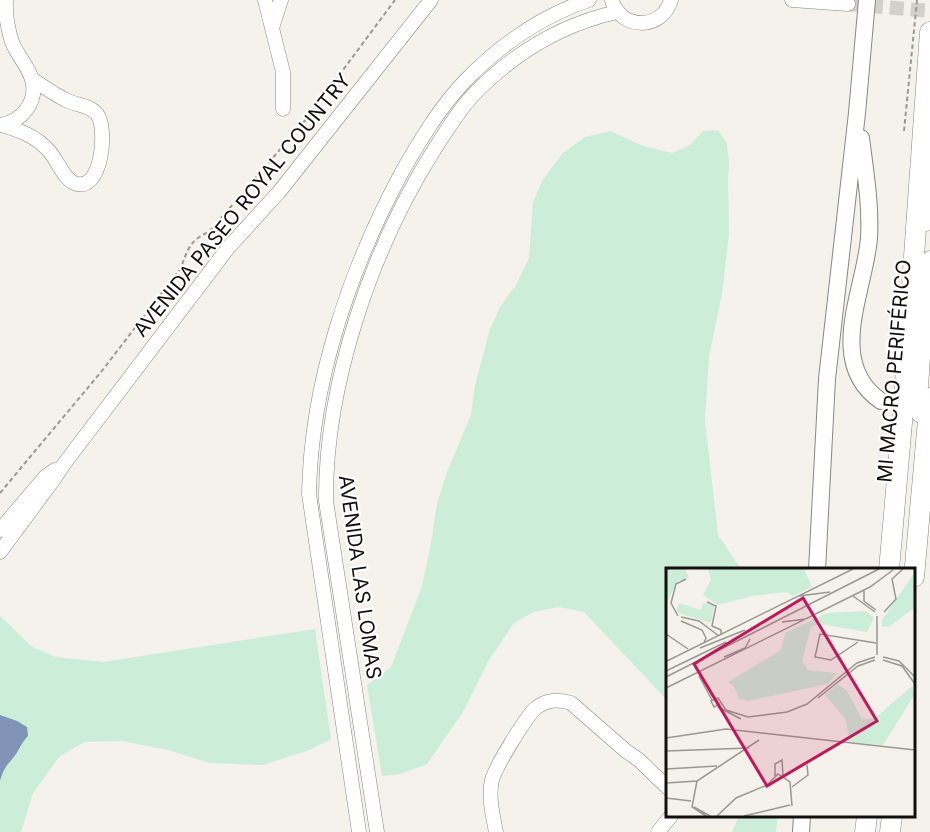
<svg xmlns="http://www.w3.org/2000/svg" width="930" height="832" font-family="Inter,sans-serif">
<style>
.green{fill:#ccedd7}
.water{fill:#8193b7}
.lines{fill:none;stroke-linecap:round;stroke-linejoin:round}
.minor-tunnel{stroke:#d2d0c9;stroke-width:14;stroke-dasharray:14 7;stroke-linecap:butt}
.minor-casing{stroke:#898780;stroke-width:15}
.major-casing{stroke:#898780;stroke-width:18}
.highway-casing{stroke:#898780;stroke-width:21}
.path{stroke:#9b9993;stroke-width:2;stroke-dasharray:4.5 3;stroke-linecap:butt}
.minor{stroke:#fff;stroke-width:14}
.major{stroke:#fff;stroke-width:16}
.highway{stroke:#fff;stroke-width:20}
.labels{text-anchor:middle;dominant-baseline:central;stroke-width:4.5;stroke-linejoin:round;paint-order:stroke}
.street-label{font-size:20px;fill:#11100e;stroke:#fff}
.inset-road{fill:none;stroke:#999892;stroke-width:1.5}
.view{fill:#c2185b;fill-opacity:0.15;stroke:#c2185b;stroke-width:3}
.inset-edge{fill:none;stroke:#11100e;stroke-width:3}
</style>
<rect width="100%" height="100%" fill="#f4f2ea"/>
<path class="green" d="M 718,130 L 727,144 L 729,163 L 728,179 L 729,234 L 722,294 L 709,356 L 705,421 L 718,535 L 741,569 L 668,570 L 667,700 L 584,612 L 558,607 L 534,612 L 514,623 L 489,660 L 463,712 L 427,764 L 400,774 L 382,776 L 367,685 L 391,667 L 421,589 L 430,550 L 437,504 L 447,472 L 471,415 L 475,385 L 490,329 L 500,307 L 516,285 L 529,258 L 533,202 L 543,179 L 563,153 L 585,137 L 610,131 L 643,146 L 672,153 L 690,145 L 703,131 Z
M 0,616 L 31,646 L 55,657 L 103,662 L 315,629 L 331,739 L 309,750 L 263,765 L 209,763 L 168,750 L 122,741 L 84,742 L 59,757 L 33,793 L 21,832 L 0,832 Z
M 739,816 L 778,816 L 776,832 L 732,832 Z"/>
<path class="water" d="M 0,715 L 17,721 L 27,727 L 28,736 C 22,742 20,748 16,754 C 8,765 4,766 0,781 Z"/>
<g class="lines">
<path class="minor-tunnel" d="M 848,4 L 930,11"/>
<g class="minor-casing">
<path id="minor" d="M 265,0 L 283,72 L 283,109
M 612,0 C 620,30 662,31 671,0
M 792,0 L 848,4
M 272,28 L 281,0
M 1,125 C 19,130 36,136 49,151 C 58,161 63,178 74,183 C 102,195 108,128 97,114 C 91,106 77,105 68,101 C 55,95 44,87 32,79
M 1,125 C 22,121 38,102 32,80 C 29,67 17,55 12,42 C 8,29 5,14 6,0
M 926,224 L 930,175
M 919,415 L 930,258
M 0,530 L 45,477 L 55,470
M 0,552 L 54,479 L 64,464 L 228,248 L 279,192 L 431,0
M 359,832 L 309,494 C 311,382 350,268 403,170 C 421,139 440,107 465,81 C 500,45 541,16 589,0
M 377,832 L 326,501 C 325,384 372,248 434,150 C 447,130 460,108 477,91 C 516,52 563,24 617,12
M 496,832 C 493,816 488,797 492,780 C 495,768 526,716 536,708 C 546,700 559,699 571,703 L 626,751 L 639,760 L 668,788
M 658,832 L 671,816"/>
</g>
<g class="major-casing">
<path id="major" d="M 861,138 C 865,170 871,205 869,238 C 865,290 825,363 881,401
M 817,570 L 827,379 L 857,113 L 867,0
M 801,832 L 802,816"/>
</g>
<g class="highway-casing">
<path id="highway" d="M 889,570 L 903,411 L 930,32
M 914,577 L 930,398
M 865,832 L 867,816
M 890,832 L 892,816"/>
</g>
<path class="path" d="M 904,131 L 917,0
M 0,493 L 101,372 L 181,268 C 187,250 191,239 209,232 L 308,117 L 395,0"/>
<use href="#minor" class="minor"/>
<use href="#major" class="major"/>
<use href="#highway" class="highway"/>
</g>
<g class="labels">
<g class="street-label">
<text transform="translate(242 205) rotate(-51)">AVENIDA PASEO ROYAL COUNTRY</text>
<text transform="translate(894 371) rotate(-85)">MI MACRO PERIFÉRICO</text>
<text transform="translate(360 577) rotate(82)">AVENIDA LAS LOMAS</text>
</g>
</g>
<g transform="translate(666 568)">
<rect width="249" height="249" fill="#f4f2ea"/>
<path d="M 0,1 L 19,2 L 23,9 L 12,13 L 0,35 ZM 42,1 L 138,1 L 146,19 L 127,28 L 121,24 L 86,28 L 52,37 L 37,27 L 45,12 ZM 249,4 L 249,39 L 224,58 L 216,59 L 216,52 ZM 13,35 L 35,42 L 37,35 L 48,38 L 45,55 L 10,44 ZM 200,43 L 208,50 L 201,64 L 153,56 L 145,59 L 136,93 L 142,102 L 171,105 L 162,116 L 82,133 L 73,131 L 68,118 L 62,114 L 115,82 L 119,65 L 161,45 ZM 172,116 L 181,123 L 196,151 L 209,150 L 246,118 L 249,126 L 217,177 L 183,174 L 180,152 L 159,127 Z" fill="#ccedd7"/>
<path class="inset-road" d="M 198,23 L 198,33 L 210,42M 133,28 L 164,24M 187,28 L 209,44M 41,34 L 50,38 L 46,58 L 55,62 L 55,67M 218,44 L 230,31 L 226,11 L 237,1M 12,48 L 5,35 L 10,16 L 20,11M 15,49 L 33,53 L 53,68M 15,53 L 36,62 L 40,70 L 38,75M 116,54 L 140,51M 0,66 L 22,81M 192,74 L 165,92 L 149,89 L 154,66 L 210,75M 34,80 L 79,62M 211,87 L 211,48M 58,89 L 79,80 L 84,71M 217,89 L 233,93 L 249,109M 217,92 L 236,98 L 249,116M 1,93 L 187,1M 0,103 L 60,74M 33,108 L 46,132M 0,109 L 213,1M 0,120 L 204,19 L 227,2M 152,130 L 192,98 L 209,92M 54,136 L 48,139 L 45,133 L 52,130 L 60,142 L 82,149 L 121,144 L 141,136 L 191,95 L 209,89M 52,139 L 75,151M 0,170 L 60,161 L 249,182M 0,183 L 83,180M 0,201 L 51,198M 109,208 L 109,196 L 116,192 L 117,207M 0,215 L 31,213M 126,219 L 142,207 L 141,197M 0,230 L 25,233M 28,239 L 44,248M 40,248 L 26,239 L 31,213 L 93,172M 51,248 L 70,230 L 101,217 L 112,206 L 124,214 L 126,238M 78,248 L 124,237"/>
<path class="view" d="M 137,30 L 211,153 L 101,218 L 28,96 Z"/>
<rect width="249" height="249" class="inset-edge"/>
</g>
</svg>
